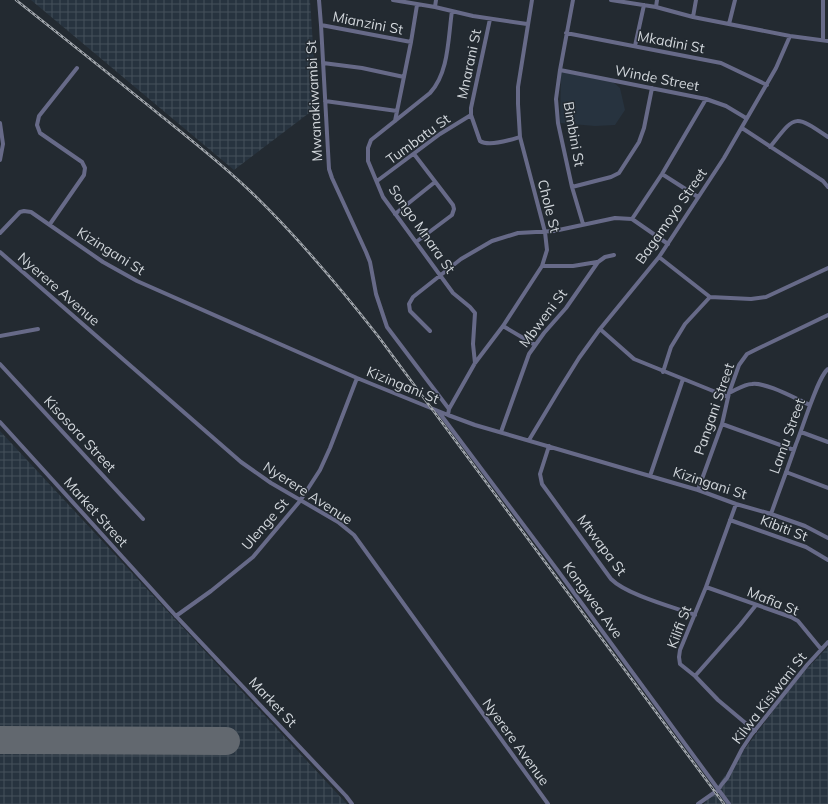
<svg xmlns="http://www.w3.org/2000/svg" width="828" height="804" font-family="Mulish,sans-serif">
<style>
.built{fill:#27333f}
.industrial{fill:url(#industrial-grid)}
.lines{fill:none;stroke-linecap:round;stroke-linejoin:round}
.runway{stroke:#62686f;stroke-width:28}
.minor{stroke:#676a88;stroke-width:4}
.rail-casing{stroke:#a2a7ad;stroke-width:2.5}
.rail{stroke:#232a31;stroke-width:1;stroke-dasharray:3;stroke-linecap:butt}
.labels{text-anchor:middle;dominant-baseline:central;stroke-width:3;stroke-linejoin:round;paint-order:stroke}
.street-label{font-size:14px;fill:#d1d6db;stroke:#232a31}
</style>
<defs>
<pattern id="industrial-grid" width="8" height="8" patternUnits="userSpaceOnUse"><rect width="8" height="8" fill="#27333f"/><path d="M0 4h8M4 0v8" fill="none" stroke="#45505a"/></pattern>
</defs>
<rect width="100%" height="100%" fill="#232a31"/>
<path class="built" d="M 561,72 L 613,82 L 620,88 L 625,110 L 615,125 L 595,126 L 560,123 Z"/>
<path class="industrial" d="M 31,0 L 310,0 L 317,107 L 234,170 Z
M 0,431 L 347,804 L 0,804 Z
M 828,647 L 828,804 L 704,804 L 797,679 Z"/>
<g class="lines">
<path class="runway" d="M 0,740 L 226,741"/>
<path class="minor" d="M 319,0 L 321,25 L 329,169 L 332,178 L 366,252 L 370,262 L 376,294 L 387,327 L 449,409
M 393,0 L 435,7 L 473,16 L 527,24
M 573,0 L 560,70 L 556,99 L 558,123 L 572,187 L 583,224
M 611,0 L 656,7 L 693,17 L 790,36 L 828,41
M 823,0 L 823,40
M 435,7 L 436,0
M 656,7 L 657,0
M 452,11 C 448,38 449,73 430,93 L 371,140 L 368,148 L 368,161 L 383,197 L 453,293 L 470,307 L 475,313 L 473,344 L 475,363
M 693,17 L 696,0
M 490,19 L 471,108 L 471,115 L 480,141 C 489,147 510,140 520,137
M 729,24 L 735,0
M 321,25 L 411,42
M 566,33 L 721,63 L 767,85
M 635,46 L 644,5
M 323,63 L 362,68 L 404,77
M 560,70 L 706,99 L 726,106 L 746,118
M 325,101 L 397,111
M 395,121 L 411,42 L 417,5
M 0,123 L 3,144 L 0,160
M 742,128 L 823,181 L 828,187
M 770,147 C 795,116 793,113 828,137
M 414,154 L 453,205 L 454,209 L 452,215 L 416,242
M 662,174 L 698,197
M 377,181 L 440,134 L 471,115
M 572,187 L 611,177 L 619,173 L 639,142 L 644,128 L 652,88
M 395,214 L 435,182
M 632,219 L 662,174 L 706,99
M 50,224 L 84,175 L 85,168 L 82,162 L 40,133 L 37,125 L 39,116 L 77,68
M 0,233 L 20,212 L 24,211 L 31,212 L 103,262 L 137,281 L 357,378 L 448,415 L 475,425 L 698,490 L 736,504 L 771,514 L 805,526 L 828,538
M 0,252 L 241,462 L 271,483 L 338,522 L 354,535 L 548,804
M 659,257 L 710,297 L 751,299 L 766,297 L 828,268
M 542,266 L 573,266 L 597,262
M 503,326 L 535,345
M 600,329 L 634,359 L 728,397
M 430,331 L 410,311 L 409,304 L 413,297 L 461,259 L 492,241 L 518,233 L 554,231 L 615,218 L 632,219 L 668,244
M 0,336 L 38,329
M 0,364 L 143,519
M 663,372 L 671,347 L 685,324 L 710,297
M 729,393 C 736,390 744,384 752,384 C 766,382 796,399 810,405
M 438,411 L 558,571 L 729,804
M 448,415 L 449,409 L 475,363 L 503,326 L 542,266 L 547,250 L 545,232 L 520,137 L 518,104 L 518,87 L 532,0
M 0,422 L 176,616 L 346,796 L 352,804
M 722,424 L 794,450
M 501,432 L 529,354 L 544,333 L 566,308 L 598,262 L 605,257 L 614,255
M 801,432 L 828,442
M 529,440 L 559,390 L 579,358 L 600,329 L 659,257 L 724,158 L 776,68 L 790,36
M 549,446 L 540,474 L 542,484 L 611,579 C 627,595 673,607 695,615
M 786,472 L 828,488
M 650,476 L 683,379
M 698,490 L 722,424 L 729,393 L 739,365 L 747,354 L 757,349 L 828,315
M 736,504 L 706,587 L 680,650 L 679,657 L 680,664 L 695,676 L 718,700 L 755,731
M 771,514 C 779,491 788,468 796,444 C 802,430 818,376 828,369
M 730,520 L 806,547 L 828,560
M 706,587 L 791,617 L 798,621 L 821,649
M 176,616 L 211,591 L 253,557 L 300,501 L 320,470 L 330,448 L 357,378
M 695,676 L 740,625 L 756,605
M 698,804 L 718,790 L 722,784 L 727,778 L 742,749 L 752,734 L 807,665 L 828,642"/>
<g class="rail-casing">
<path id="rail" d="M 16,0 C 64,38 112,76 160,115 C 190,139 222,164 250,191 C 297,236 338,285 378,336 L 724,804"/>
</g>
<use href="#rail" class="rail"/>
</g>
<g class="labels">
<g class="street-label">
<text transform="translate(368 23) rotate(11)">Mianzini St</text>
<text transform="translate(671 42) rotate(11)">Mkadini St</text>
<text transform="translate(469 64) rotate(-78)">Mnarani St</text>
<text transform="translate(657 78) rotate(11)">Winde Street</text>
<text transform="translate(314 101) rotate(-93)">Mwanakiwambi St</text>
<text transform="translate(574 134) rotate(80)">Bimbini St</text>
<text transform="translate(418 139) rotate(-36)">Tumbatu St</text>
<text transform="translate(549 206) rotate(76)">Chole St</text>
<text transform="translate(671 216) rotate(-55)">Bagamoyo Street</text>
<text transform="translate(422 229) rotate(55)">Songo Mnara St</text>
<text transform="translate(111 251) rotate(32)">Kizingani St</text>
<text transform="translate(59 289) rotate(41)">Nyerere Avenue</text>
<text transform="translate(543 318) rotate(-53)">Mbweni St</text>
<text transform="translate(403 385) rotate(22)">Kizingani St</text>
<text transform="translate(714 409) rotate(-71)">Pangani Street</text>
<text transform="translate(80 434) rotate(47)">Kisosora Street</text>
<text transform="translate(787 436) rotate(-70)">Lamu Street</text>
<text transform="translate(710 483) rotate(18)">Kizingani St</text>
<text transform="translate(308 493) rotate(33)">Nyerere Avenue</text>
<text transform="translate(96 512) rotate(48)">Market Street</text>
<text transform="translate(265 524) rotate(-49)">Ulenge St</text>
<text transform="translate(784 528) rotate(21)">Kibiti St</text>
<text transform="translate(602 545) rotate(53)">Mtwapa St</text>
<text transform="translate(593 600) rotate(54)">Kongwea Ave</text>
<text transform="translate(773 601) rotate(22)">Mafia St</text>
<text transform="translate(679 627) rotate(-69)">Kilifi St</text>
<text transform="translate(769 698) rotate(-52)">Kilwa Kisiwani St</text>
<text transform="translate(273 702) rotate(47)">Market St</text>
<text transform="translate(516 742) rotate(54)">Nyerere Avenue</text>
</g>
</g>
</svg>
